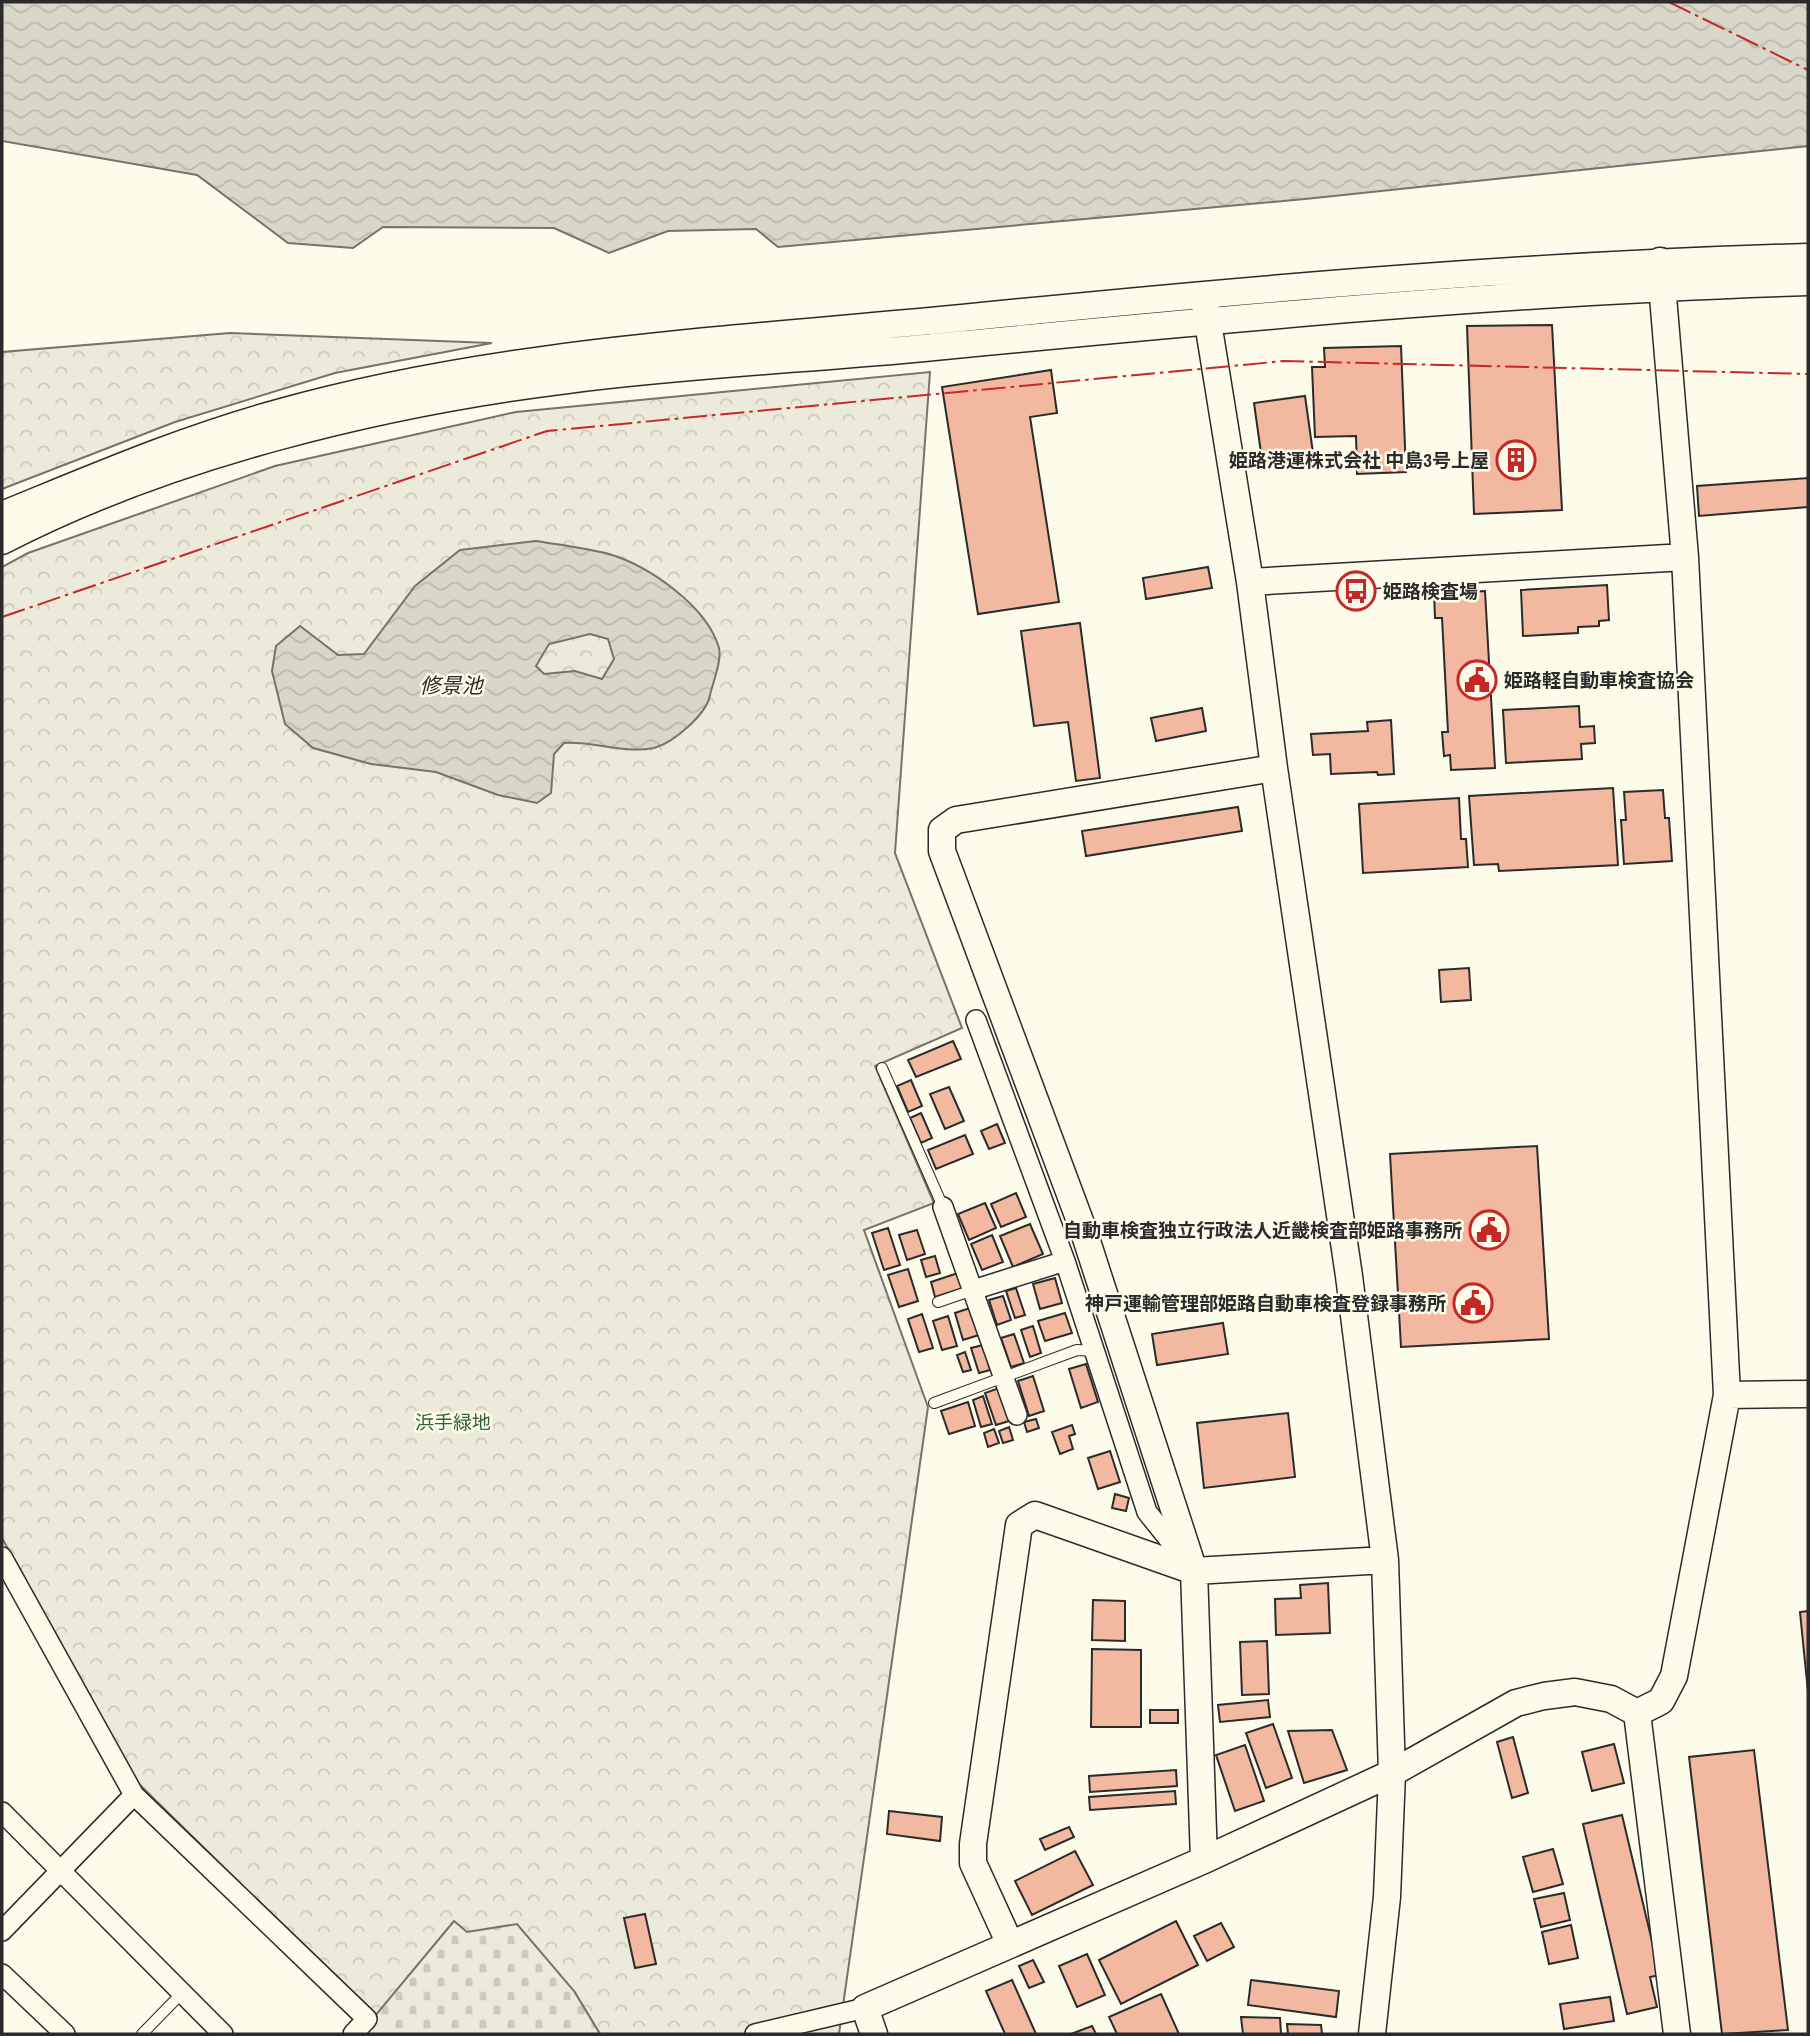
<svg xmlns="http://www.w3.org/2000/svg" width="1810" height="2036" font-family="'Archivo Narrow','Noto Sans JP',sans-serif">
<style>
.forest{fill:url(#forest-crowns);stroke:#74746e;stroke-width:2}
.cemetery{fill:url(#cemetery-stones);stroke:#74746e;stroke-width:2}
.water{fill:url(#water-waves);stroke:#74746e;stroke-width:2;fill-rule:evenodd}
.building{fill:#f2b8a0;stroke:#2b2b2b;stroke-width:2}
.lines{fill:none;stroke-linecap:round;stroke-linejoin:round}
.lane-casing{stroke:#2b2b2b;stroke-width:12}
.street-casing{stroke:#2b2b2b;stroke-width:22}
.secondary-casing{stroke:#2b2b2b;stroke-width:29}
.lane{stroke:#fdfbea;stroke-width:10}
.street{stroke:#fdfbea;stroke-width:19}
.secondary{stroke:#fdfbea;stroke-width:26}
.power{stroke:#c62828;stroke-width:2;stroke-dasharray:24 5 3.5 5;stroke-linecap:butt}
.labels{text-anchor:middle;dominant-baseline:central;stroke-width:5;stroke-linejoin:round;paint-order:stroke}
.poi-label{font-size:19px;font-weight:bold;fill:#2b2b2b;stroke:#fdfbea;text-anchor:end}
.park-label{font-size:19px;fill:#34623c;stroke:#fdfbea}
.water-label{font-size:21px;font-style:italic;fill:#2b2b2b;stroke:#fdfbea}
</style>
<defs>
<pattern id="forest-crowns" width="20" height="18" patternUnits="userSpaceOnUse" patternTransform="scale(1.75)"><rect width="20" height="18" fill="#ecebdb"/><path d="M2 6a3 3 0 1 1 6 0M12 15a3 3 0 1 1 6 0" fill="none" stroke="#cbcabc"/></pattern>
<pattern id="cemetery-stones" width="16" height="16" patternUnits="userSpaceOnUse" patternTransform="scale(1.75)"><rect width="16" height="16" fill="#ecebdb"/><path d="M2 7V4a2 2 0 0 1 4 0v3zM10 15v-3a2 2 0 0 1 4 0v3z" fill="#cbcabc"/></pattern>
<pattern id="water-waves" width="16" height="10" patternUnits="userSpaceOnUse" patternTransform="scale(1.75)"><rect width="16" height="10" fill="#d8d7c9"/><path d="M0 5q4-4 8 0t8 0" fill="none" stroke="#bab9ad"/></pattern>
</defs>
<rect width="100%" height="100%" fill="#fdfbea"/>
<path class="forest" d="M 230,333 L 492,343 L 335,373 L 175,422 L 2,489 L 2,352 Z
M 930,372 L 895,853 L 962,1028 L 875,1066 L 934,1203 L 864,1230 L 928,1407 L 839,2034 L 600,2034 L 574,1991 L 375,2016 L 137,1782 L 2,1538 L 2,567 L 28,553 L 275,466 L 516,412 Z"/>
<path class="cemetery" d="M 454,1921 L 467,1932 L 517,1924 L 574,1991 L 600,2034 L 360,2034 Z"/>
<path class="water" d="M 2,2 L 1808,2 L 1808,146 L 1305,199 L 778,247 L 756,229 L 668,231 L 609,253 L 554,228 L 383,227 L 353,248 L 288,243 L 197,175 L 2,141 Z
M 536,541 C 560,545 585,548 609,554 C 649,566 707,606 719,648 C 722,660 713,682 710,695 C 707,714 673,743 654,748 C 623,754 595,741 564,743 L 554,754 L 551,793 L 537,803 L 498,795 L 436,772 L 371,764 L 313,748 L 285,724 L 272,671 L 276,646 L 300,626 L 338,655 L 364,654 L 415,586 L 460,550 ZM 590,634 L 608,639 L 614,659 L 602,679 L 575,671 L 544,674 L 536,666 L 549,644 Z"/>
<path class="building" d="M 1552,325 L 1562,510 L 1474,514 L 1467,326 Z
M 1401,346 L 1406,472 L 1357,474 L 1356,436 L 1315,437 L 1312,367 L 1325,367 L 1324,348 Z
M 1051,370 L 1057,413 L 1030,417 L 1059,602 L 978,614 L 942,387 Z
M 1305,396 L 1313,453 L 1262,460 L 1254,403 Z
M 1808,478 L 1808,507 L 1699,516 L 1697,486 Z
M 1208,567 L 1212,588 L 1146,599 L 1143,578 Z
M 1607,585 L 1609,620 L 1599,621 L 1599,626 L 1578,627 L 1578,633 L 1523,636 L 1521,590 Z
M 1485,591 L 1495,768 L 1451,770 L 1450,755 L 1444,756 L 1442,732 L 1448,732 L 1442,618 L 1435,618 L 1434,593 Z
M 1080,623 L 1100,778 L 1076,781 L 1068,722 L 1034,726 L 1021,631 Z
M 1579,706 L 1580,727 L 1594,726 L 1595,743 L 1581,744 L 1582,759 L 1506,763 L 1503,710 Z
M 1202,708 L 1206,731 L 1156,741 L 1151,718 Z
M 1391,720 L 1394,774 L 1378,775 L 1377,772 L 1331,774 L 1330,754 L 1313,755 L 1311,734 L 1368,731 L 1367,722 Z
M 1613,788 L 1618,865 L 1499,871 L 1498,864 L 1474,865 L 1469,796 Z
M 1663,790 L 1665,818 L 1669,818 L 1672,861 L 1624,864 L 1621,820 L 1626,820 L 1624,792 Z
M 1459,798 L 1461,839 L 1466,839 L 1468,867 L 1363,873 L 1359,804 Z
M 1238,807 L 1242,831 L 1086,856 L 1082,831 Z
M 1469,968 L 1471,1000 L 1441,1002 L 1439,970 Z
M 953,1041 L 961,1059 L 916,1077 L 908,1060 Z
M 911,1080 L 922,1106 L 908,1112 L 897,1086 Z
M 949,1087 L 964,1121 L 945,1129 L 930,1094 Z
M 921,1113 L 932,1138 L 921,1143 L 910,1118 Z
M 997,1124 L 1005,1143 L 989,1149 L 981,1131 Z
M 965,1135 L 973,1154 L 936,1169 L 928,1150 Z
M 1537,1146 L 1549,1339 L 1401,1347 L 1390,1154 Z
M 1016,1193 L 1026,1217 L 1001,1227 L 991,1204 Z
M 985,1203 L 996,1228 L 969,1240 L 958,1214 Z
M 1030,1224 L 1043,1254 L 1013,1267 L 1000,1236 Z
M 888,1228 L 900,1265 L 884,1270 L 872,1233 Z
M 917,1230 L 925,1254 L 907,1260 L 899,1235 Z
M 992,1235 L 1003,1262 L 982,1270 L 971,1244 Z
M 935,1256 L 940,1273 L 926,1277 L 921,1260 Z
M 908,1269 L 918,1301 L 899,1307 L 888,1275 Z
M 958,1273 L 963,1288 L 935,1297 L 931,1282 Z
M 1055,1278 L 1062,1303 L 1040,1309 L 1033,1284 Z
M 1016,1288 L 1025,1315 L 1015,1318 L 1006,1291 Z
M 1003,1296 L 1011,1320 L 997,1325 L 989,1300 Z
M 970,1308 L 979,1335 L 963,1340 L 955,1313 Z
M 1065,1313 L 1072,1333 L 1045,1341 L 1038,1321 Z
M 922,1314 L 933,1348 L 919,1352 L 908,1319 Z
M 948,1316 L 957,1346 L 942,1350 L 933,1321 Z
M 1223,1323 L 1228,1354 L 1157,1365 L 1152,1334 Z
M 1033,1326 L 1041,1353 L 1030,1357 L 1021,1330 Z
M 1014,1334 L 1024,1363 L 1011,1367 L 1001,1338 Z
M 983,1345 L 990,1370 L 979,1373 L 971,1348 Z
M 965,1352 L 971,1370 L 963,1372 L 957,1355 Z
M 1086,1364 L 1098,1402 L 1081,1408 L 1069,1369 Z
M 1033,1376 L 1044,1411 L 1029,1416 L 1018,1381 Z
M 999,1388 L 1009,1421 L 996,1425 L 985,1393 Z
M 983,1396 L 992,1424 L 981,1427 L 973,1400 Z
M 968,1402 L 975,1426 L 949,1434 L 941,1411 Z
M 1288,1413 L 1295,1477 L 1204,1488 L 1197,1423 Z
M 1036,1419 L 1039,1428 L 1027,1432 L 1024,1422 Z
M 1072,1425 L 1075,1434 L 1069,1436 L 1073,1449 L 1060,1454 L 1052,1432 Z
M 1009,1427 L 1013,1440 L 1003,1443 L 999,1431 Z
M 994,1429 L 999,1443 L 988,1447 L 984,1433 Z
M 1110,1451 L 1120,1482 L 1098,1489 L 1088,1458 Z
M 1115,1494 L 1129,1498 L 1126,1511 L 1112,1508 Z
M 1328,1583 L 1330,1633 L 1276,1635 L 1275,1599 L 1301,1598 L 1300,1585 Z
M 1093,1600 L 1125,1601 L 1125,1641 L 1092,1640 Z
M 1808,1611 L 1808,1692 L 1800,1612 Z
M 1267,1641 L 1269,1694 L 1242,1695 L 1240,1642 Z
M 1092,1649 L 1141,1650 L 1141,1727 L 1091,1727 Z
M 1268,1700 L 1270,1717 L 1220,1722 L 1218,1705 Z
M 1150,1710 L 1178,1710 L 1178,1723 L 1150,1723 Z
M 1273,1724 L 1292,1778 L 1266,1788 L 1246,1733 Z
M 1332,1730 L 1347,1770 L 1304,1783 L 1288,1731 Z
M 1513,1737 L 1528,1793 L 1512,1798 L 1497,1742 Z
M 1614,1744 L 1624,1783 L 1592,1791 L 1582,1752 Z
M 1245,1745 L 1264,1801 L 1235,1811 L 1216,1755 Z
M 1754,1750 L 1788,2030 L 1722,2034 L 1689,1757 Z
M 1176,1770 L 1177,1786 L 1090,1792 L 1089,1776 Z
M 1175,1791 L 1176,1804 L 1090,1810 L 1089,1797 Z
M 889,1811 L 942,1817 L 940,1841 L 887,1834 Z
M 1622,1815 L 1660,1975 L 1650,1977 L 1657,2007 L 1627,2014 L 1583,1824 Z
M 1069,1827 L 1074,1837 L 1045,1850 L 1040,1839 Z
M 1553,1849 L 1563,1884 L 1533,1892 L 1523,1857 Z
M 1075,1851 L 1093,1885 L 1032,1915 L 1015,1881 Z
M 1564,1893 L 1570,1920 L 1541,1927 L 1534,1899 Z
M 645,1914 L 656,1964 L 635,1968 L 624,1918 Z
M 1176,1921 L 1198,1965 L 1121,2004 L 1099,1960 Z
M 1221,1923 L 1234,1947 L 1207,1961 L 1194,1936 Z
M 1571,1925 L 1578,1958 L 1549,1964 L 1542,1932 Z
M 1087,1954 L 1105,1995 L 1077,2007 L 1059,1966 Z
M 1033,1960 L 1044,1982 L 1029,1988 L 1019,1966 Z
M 1012,1980 L 1036,2034 L 1005,2034 L 986,1991 Z
M 1251,1980 L 1339,1991 L 1336,2017 L 1248,2005 Z
M 1161,1994 L 1179,2034 L 1117,2034 L 1109,2017 Z
M 1610,1997 L 1614,2021 L 1564,2029 L 1560,2004 Z
M 1241,2017 L 1280,2018 L 1281,2034 L 1243,2034 Z
M 1287,2024 L 1321,2025 L 1322,2034 L 1288,2034 Z
M 1092,2026 L 1096,2034 L 1071,2034 Z"/>
<g class="lines">
<g class="lane-casing">
<path id="lane" d="M 882,1068 L 943,1207
M 938,1302 L 973,1290
M 934,1403 L 1077,1350 L 1095,1351
M 142,2034 L 182,1993"/>
</g>
<g class="street-casing">
<path id="street" d="M 976,1020 L 1065,1261 L 1147,1512 L 1187,1562
M 943,1207 L 1017,1415
M 973,1290 L 1065,1261
M 2,1557 L 134,1795 L 367,2019 L 353,2034
M 2,1812 L 223,2034
M 2,1931 L 134,1795
M 2,1974 L 65,2034
M 755,2034 L 865,2008"/>
</g>
<g class="secondary-casing">
<path id="secondary" d="M 1205,304 L 1250,582 L 1274,768 L 1349,1276 L 1385,1560 L 1392,1773 L 1387,1897 L 1372,2034
M 2,515 C 93,478 183,439 278,413 C 503,350 740,340 972,317 C 1250,289 1529,265 1808,257
M 2,541 C 168,455 381,403 567,380 C 689,364 812,359 934,347 C 1225,319 1516,291 1808,282
M 1250,582 L 1685,557
M 1727,1395 L 1808,1394
M 1637,1713 L 1677,2034
M 1204,1860 L 1194,1571 L 1083,1229 L 942,851 L 942,830 L 956,820 L 1274,768
M 1010,1944 L 973,1863 L 973,1844 L 1019,1525 L 1035,1515 L 1194,1571 L 1385,1560
M 874,2034 L 865,2008 L 1204,1860 L 1392,1773 L 1516,1703 L 1544,1696 L 1575,1692 L 1611,1699 L 1637,1713 L 1661,1701 L 1674,1676 L 1727,1395 L 1685,557 L 1660,261"/>
</g>
<use href="#lane" class="lane"/>
<use href="#street" class="street"/>
<use href="#secondary" class="secondary"/>
<path class="power" d="M 1669,2 L 1808,70
M 2,617 L 547,431 L 1284,361 L 1808,374"/>
</g>
<defs>
<g id="building-ring" transform="scale(2.0125)"><circle r="9.5" fill="#fdfbea" stroke="#c62828" stroke-width="1.5"/><path d="M-4-6H4V6H1V3H-1V6H-4ZM-2.5-4.3h1.7v1.8h-1.7ZM.8-4.3h1.7v1.8H.8ZM-2.5-1h1.7V.8h-1.7ZM.8-1h1.7V.8H.8Z" fill="#c62828"/></g>
<g id="bus-ring" transform="scale(2.0125)"><circle r="9.5" fill="#fdfbea" stroke="#c62828" stroke-width="1.5"/><path d="M-5-6H5V4H4V6H2V4H-2V6H-4V4H-5ZM-3.5-4V0h7V-4ZM-3.5 1.2v1.5H-2V1.2ZM2 1.2v1.5H3.5V1.2Z" fill="#c62828"/></g>
<g id="civic-ring" transform="scale(2.0125)"><circle r="9.5" fill="#fdfbea" stroke="#c62828" stroke-width="1.5"/><path d="M-.6-6.5H3V-4.5H.6V-3L4-1V1h2V6H-6V1h2V-1L-.6-3ZM-1.2 2.5V6h2.4V2.5Z" fill="#c62828"/></g>
</defs>
<g fill-rule="evenodd">
<use href="#building-ring" x="1516" y="460"/>
<use href="#bus-ring" x="1356" y="591"/>
<use href="#civic-ring" x="1477" y="680"/>
<use href="#civic-ring" x="1489" y="1230"/>
<use href="#civic-ring" x="1473" y="1303"/>
</g>
<g class="labels">
<g class="poi-label">
<text x="1489" y="460">姫路港運株式会社 中島3号上屋</text>
<text x="1383" y="591" text-anchor="start">姫路検査場</text>
<text x="1504" y="680" text-anchor="start">姫路軽自動車検査協会</text>
<text x="1462" y="1230">自動車検査独立行政法人近畿検査部姫路事務所</text>
<text x="1446" y="1303">神戸運輸管理部姫路自動車検査登録事務所</text>
</g>
<g class="park-label">
<text x="453" y="1422">浜手緑地</text>
</g>
<g class="water-label">
<text x="451" y="685">修景池</text>
</g>
</g>
<rect width="1810" height="2036" fill="none" stroke="#2b2b2b" stroke-width="7"/>
</svg>
